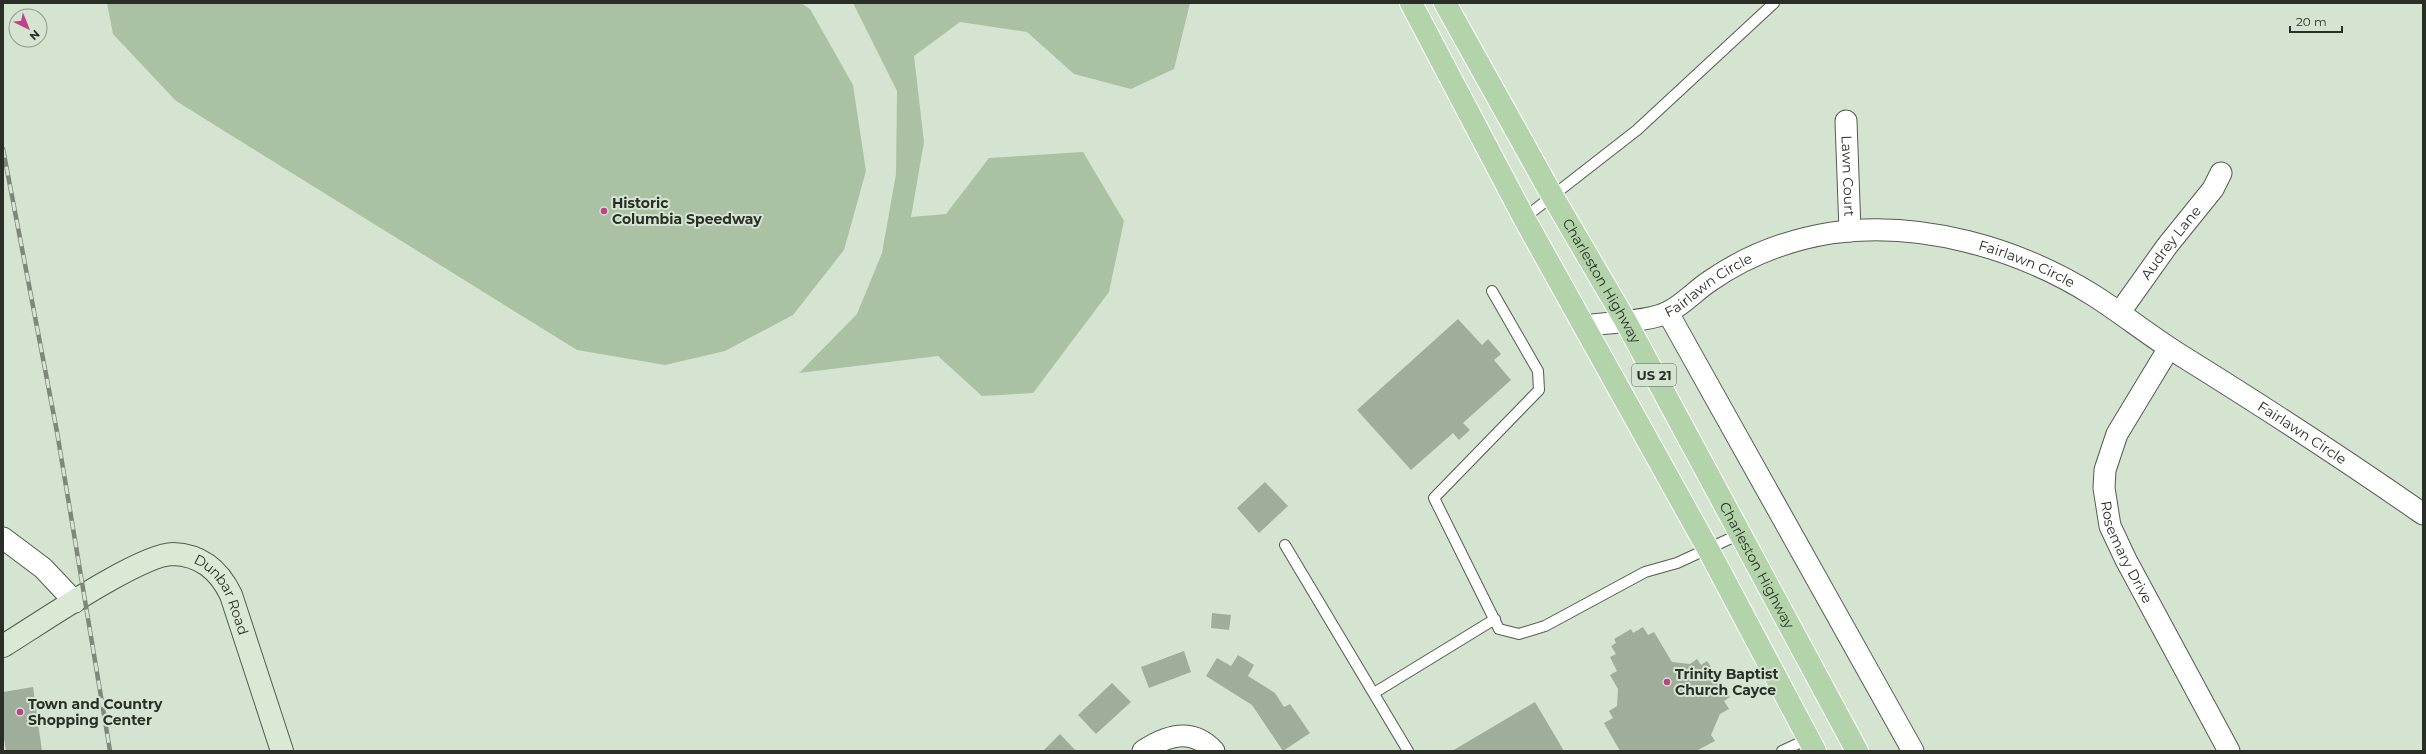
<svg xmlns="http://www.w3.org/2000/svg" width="2426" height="754" font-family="Montserrat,sans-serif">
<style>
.green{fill:#aac2a3}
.building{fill:#9fae9b}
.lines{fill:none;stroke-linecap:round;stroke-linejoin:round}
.lane-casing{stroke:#515e4d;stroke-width:12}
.street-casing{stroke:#515e4d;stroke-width:23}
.secondary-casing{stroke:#515e4d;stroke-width:24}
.primary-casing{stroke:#fff;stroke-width:24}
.lane{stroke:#fff;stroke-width:10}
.street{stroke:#fff;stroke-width:21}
.secondary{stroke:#d9e9d4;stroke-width:22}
.primary{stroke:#b3d4aa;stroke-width:22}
.rail-casing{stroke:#7d887a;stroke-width:4.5}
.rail{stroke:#d4e4d0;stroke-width:3;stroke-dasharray:9;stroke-linecap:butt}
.poi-dot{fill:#c1408a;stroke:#d4e4d0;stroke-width:1.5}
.labels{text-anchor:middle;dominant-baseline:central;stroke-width:4;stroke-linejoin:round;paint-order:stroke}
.shield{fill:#d4e4d0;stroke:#5c655a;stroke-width:1}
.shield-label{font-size:13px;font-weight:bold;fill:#292f27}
.street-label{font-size:14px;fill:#292f27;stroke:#d4e4d0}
.poi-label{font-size:14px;font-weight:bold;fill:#292f27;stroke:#d4e4d0;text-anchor:start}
</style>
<rect width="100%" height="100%" fill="#d4e4d0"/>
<path class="green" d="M 107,3 L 801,3 L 810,9 L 853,85 L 866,171 L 844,250 L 793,315 L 725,351 L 665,365 L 577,350 L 176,101 L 113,34 Z
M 853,3 L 1190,3 L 1174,69 L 1131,89 L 1074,74 L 1027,32 L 960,22 L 914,56 L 924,142 L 911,217 L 946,214 L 989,158 L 1083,152 L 1124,221 L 1109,292 L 1033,393 L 982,396 L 938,356 L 799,373 L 857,314 L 882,253 L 896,174 L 897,91 Z"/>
<path class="building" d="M 1458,319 L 1482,345 L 1488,339 L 1501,354 L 1494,360 L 1511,380 L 1463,423 L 1470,430 L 1459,440 L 1453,433 L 1411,470 L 1357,410 Z
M 1265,482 L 1288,506 L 1259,533 L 1237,508 Z
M 1212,613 L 1231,615 L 1229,630 L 1211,628 Z
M 1643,627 L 1648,635 L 1654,632 L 1672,662 L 1690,664 L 1697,659 L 1701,665 L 1707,661 L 1730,697 L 1724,701 L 1729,709 L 1720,714 L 1711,735 L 1715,741 L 1696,751 L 1620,751 L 1604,723 L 1613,718 L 1609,711 L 1617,706 L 1618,689 L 1610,675 L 1617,671 L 1610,657 L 1616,654 L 1611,646 L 1616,643 L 1614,639 L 1631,629 L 1633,633 Z
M 1184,651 L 1191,672 L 1149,688 L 1141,667 Z
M 1238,655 L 1254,665 L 1248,676 L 1275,693 L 1284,707 L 1290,704 L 1310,733 L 1283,751 L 1252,705 L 1206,676 L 1217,658 L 1231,666 Z
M 1112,683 L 1131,702 L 1096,734 L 1078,715 Z
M 33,687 L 42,751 L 6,751 L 3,732 L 3,692 Z
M 1535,702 L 1564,751 L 1452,751 Z
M 1060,734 L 1076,751 L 1043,751 Z"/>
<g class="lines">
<g class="lane-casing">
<path id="lane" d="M 1524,218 L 1637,130 L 1774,3
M 1492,291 L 1538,371 L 1539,390 L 1434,498 L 1499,629 L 1519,634 L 1545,626 L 1645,572 L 1677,563 L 1740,534
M 1285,545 L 1408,751
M 1374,693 L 1495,619
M 1782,751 L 1808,739"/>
</g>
<g class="street-casing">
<g id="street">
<path id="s1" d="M 1846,121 L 1850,231"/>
<path id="s2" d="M 2120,312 L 2167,246 L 2213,189 L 2221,173"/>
<path d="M 1668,313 L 1913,751"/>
<path id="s3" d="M 1585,326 C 1607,322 1650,322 1668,312 C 1683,305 1696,290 1710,281 C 1746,256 1788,240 1831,233 C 1920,220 2018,248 2093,295 C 2123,314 2151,337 2182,356 C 2264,407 2344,459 2423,514"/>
<path id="s4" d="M 2169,348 L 2117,434 L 2105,470 L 2104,488 L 2110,526 L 2126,560 L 2229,751"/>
<path d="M 3,538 L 43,568 L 75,602"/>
<path d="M 1143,751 C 1167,735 1192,727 1214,751"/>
</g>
</g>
<g class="secondary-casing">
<g id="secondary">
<path id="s5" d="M 3,646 C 36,626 140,554 173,554 C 201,555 219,570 231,595 L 282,751"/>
</g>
</g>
<g class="primary-casing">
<g id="primary">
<path d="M 1411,3 L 1524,218 L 1708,549 L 1815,751"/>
<path id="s6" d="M 1445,3 L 1553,197 L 1625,320 L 1857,751"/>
</g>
</g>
<use href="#lane" class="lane"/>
<use href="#street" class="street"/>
<use href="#secondary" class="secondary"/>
<use href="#primary" class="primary"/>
<g class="rail-casing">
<path id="rail" d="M 3,149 L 57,432 L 110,751"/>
</g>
<use href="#rail" class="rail"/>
</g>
<g class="poi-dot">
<circle cx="604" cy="211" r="4"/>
<circle cx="1667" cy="682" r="4"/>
<circle cx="20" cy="712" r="4"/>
</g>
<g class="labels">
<rect class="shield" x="1632" y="364" width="44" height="22" rx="3"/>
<g class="shield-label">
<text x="1654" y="375">US 21</text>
</g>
<g class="street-label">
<text stroke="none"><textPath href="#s1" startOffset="55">Lawn Court</textPath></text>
<text stroke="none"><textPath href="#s2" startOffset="86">Audrey Lane</textPath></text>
<text stroke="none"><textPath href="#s3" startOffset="469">Fairlawn Circle</textPath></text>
<text stroke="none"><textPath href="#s6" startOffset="319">Charleston Highway</textPath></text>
<text stroke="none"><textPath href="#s3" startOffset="133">Fairlawn Circle</textPath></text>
<text stroke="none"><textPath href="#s3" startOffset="793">Fairlawn Circle</textPath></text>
<text stroke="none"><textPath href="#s4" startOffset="225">Rosemary Drive</textPath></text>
<text stroke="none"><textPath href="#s6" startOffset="643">Charleston Highway</textPath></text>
<text stroke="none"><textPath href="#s5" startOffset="264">Dunbar Road</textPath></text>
</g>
<g class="poi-label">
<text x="612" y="203">Historic<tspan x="612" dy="16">Columbia Speedway</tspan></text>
<text x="1675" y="674">Trinity Baptist<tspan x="1675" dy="16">Church Cayce</tspan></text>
<text x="28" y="704">Town and Country<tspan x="28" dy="16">Shopping Center</tspan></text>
</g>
</g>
<rect width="2426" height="754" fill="none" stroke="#292f27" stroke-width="8"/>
<g transform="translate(28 28) rotate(137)"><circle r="19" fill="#d4e4d0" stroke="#909c8c"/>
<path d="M0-3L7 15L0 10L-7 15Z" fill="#c1408a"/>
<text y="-6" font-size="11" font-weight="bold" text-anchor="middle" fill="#292f27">N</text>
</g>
<path d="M2290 26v6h52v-6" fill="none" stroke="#292f27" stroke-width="2"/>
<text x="2296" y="26" font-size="12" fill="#292f27" stroke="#d4e4d0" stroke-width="3" paint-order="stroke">20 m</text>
</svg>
